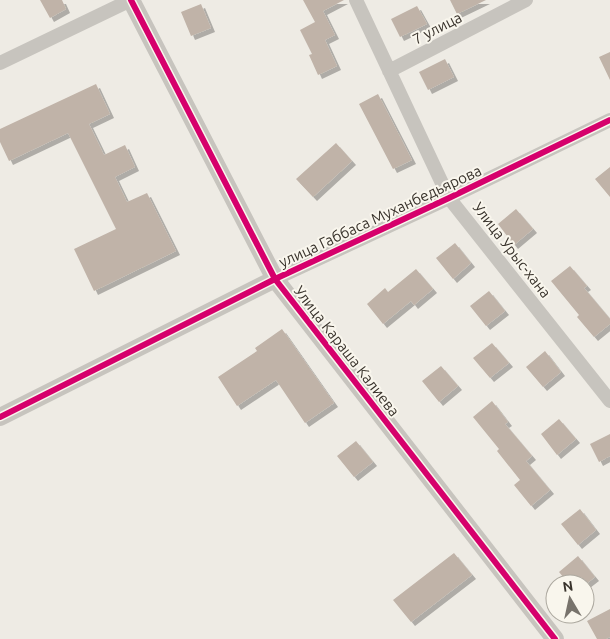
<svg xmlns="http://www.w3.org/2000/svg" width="610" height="639" font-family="Ubuntu,sans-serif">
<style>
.building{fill:#c0b3a8;filter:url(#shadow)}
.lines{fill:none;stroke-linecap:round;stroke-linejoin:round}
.minor{stroke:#c7c4be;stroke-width:14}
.tertiary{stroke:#c7c4be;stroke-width:18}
.cycleway-casing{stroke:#f9f6ed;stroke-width:9}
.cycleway{stroke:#d6006c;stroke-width:6}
.labels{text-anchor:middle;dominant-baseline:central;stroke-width:4;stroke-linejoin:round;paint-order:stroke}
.street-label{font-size:15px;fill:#38322b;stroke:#f9f6ed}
</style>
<defs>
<filter id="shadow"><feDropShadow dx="4" dy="4" stdDeviation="0" flood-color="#0004"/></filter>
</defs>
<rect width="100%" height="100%" fill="#eeebe4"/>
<path class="building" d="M 40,0 L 62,0 L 66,9 L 50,18 Z
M 303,0 L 344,0 L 323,11 L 335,35 L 325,40 L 337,66 L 318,75 L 309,55 L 312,54 L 300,30 L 315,22 Z
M 450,0 L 486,0 L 457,14 Z
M 201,4 L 211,28 L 191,36 L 181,12 Z
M 417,6 L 427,24 L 400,37 L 391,19 Z
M 610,52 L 610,80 L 599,57 Z
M 445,59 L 454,77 L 428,90 L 419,72 Z
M 96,84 L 110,114 L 89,124 L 104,155 L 125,145 L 135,167 L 115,177 L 127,202 L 147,193 L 176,251 L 94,291 L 74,249 L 116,229 L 68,133 L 9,161 L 0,142 L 0,129 Z
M 378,94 L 412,160 L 393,169 L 359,104 Z
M 336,143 L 352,161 L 313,197 L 296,179 Z
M 610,167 L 610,197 L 595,179 Z
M 516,209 L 533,229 L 514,245 L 498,224 Z
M 455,243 L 471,263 L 453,279 L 436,258 Z
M 570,266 L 587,286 L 584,288 L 610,319 L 610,324 L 594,337 L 577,317 L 579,315 L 551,281 Z
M 416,269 L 433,289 L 414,305 L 411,301 L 383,324 L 367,304 L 385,288 L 388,292 Z
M 489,291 L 505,311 L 486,326 L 470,306 Z
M 282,329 L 334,403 L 305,423 L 276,380 L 237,406 L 218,377 L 257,351 L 255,348 Z
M 492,343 L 509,363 L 490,378 L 473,358 Z
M 545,351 L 561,372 L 543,387 L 526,367 Z
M 441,366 L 458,386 L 439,402 L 422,381 Z
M 492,401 L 508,422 L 505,424 L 532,456 L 526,461 L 550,490 L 531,506 L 514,485 L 520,480 L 497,451 L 499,449 L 473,417 Z
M 559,419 L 576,439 L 557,455 L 541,434 Z
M 610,434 L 610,456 L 599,462 L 590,444 Z
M 356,441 L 373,462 L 354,477 L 337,456 Z
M 580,509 L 596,530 L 578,545 L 561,524 Z
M 454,553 L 472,575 L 411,622 L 393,600 Z
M 578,556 L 595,577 L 586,584 L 569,584 L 559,572 Z
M 610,609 L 610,637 L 606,639 L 597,639 L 587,621 Z"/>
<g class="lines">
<path class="minor" d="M 356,0 L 449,198 L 610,401
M 0,63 L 131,0
M 389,71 L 526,0
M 275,279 L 449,198 L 610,120"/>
<path class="tertiary" d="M 131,0 L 275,279 L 555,639
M 0,417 L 275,279"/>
<g class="cycleway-casing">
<path id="cycleway" d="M 131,0 L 275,279 L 555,639
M 0,417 L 275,279 L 449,198 L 610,120"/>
</g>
<use href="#cycleway" class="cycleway"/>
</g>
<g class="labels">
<g class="street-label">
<text transform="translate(437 28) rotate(-27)">7 улица</text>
<text transform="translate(380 216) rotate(-25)">улица Габбаса Муханбедьярова</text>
<text transform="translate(512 250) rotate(52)">Улица Урыс-хана</text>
<text transform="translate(347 351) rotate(52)">Улица Караша Калиева</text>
</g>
</g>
<g transform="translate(570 599) rotate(351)"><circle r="24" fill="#f9f6ed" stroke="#aca89f"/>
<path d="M0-4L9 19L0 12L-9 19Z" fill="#78736c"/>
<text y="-8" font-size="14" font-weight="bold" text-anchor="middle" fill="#38322b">N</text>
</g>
</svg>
